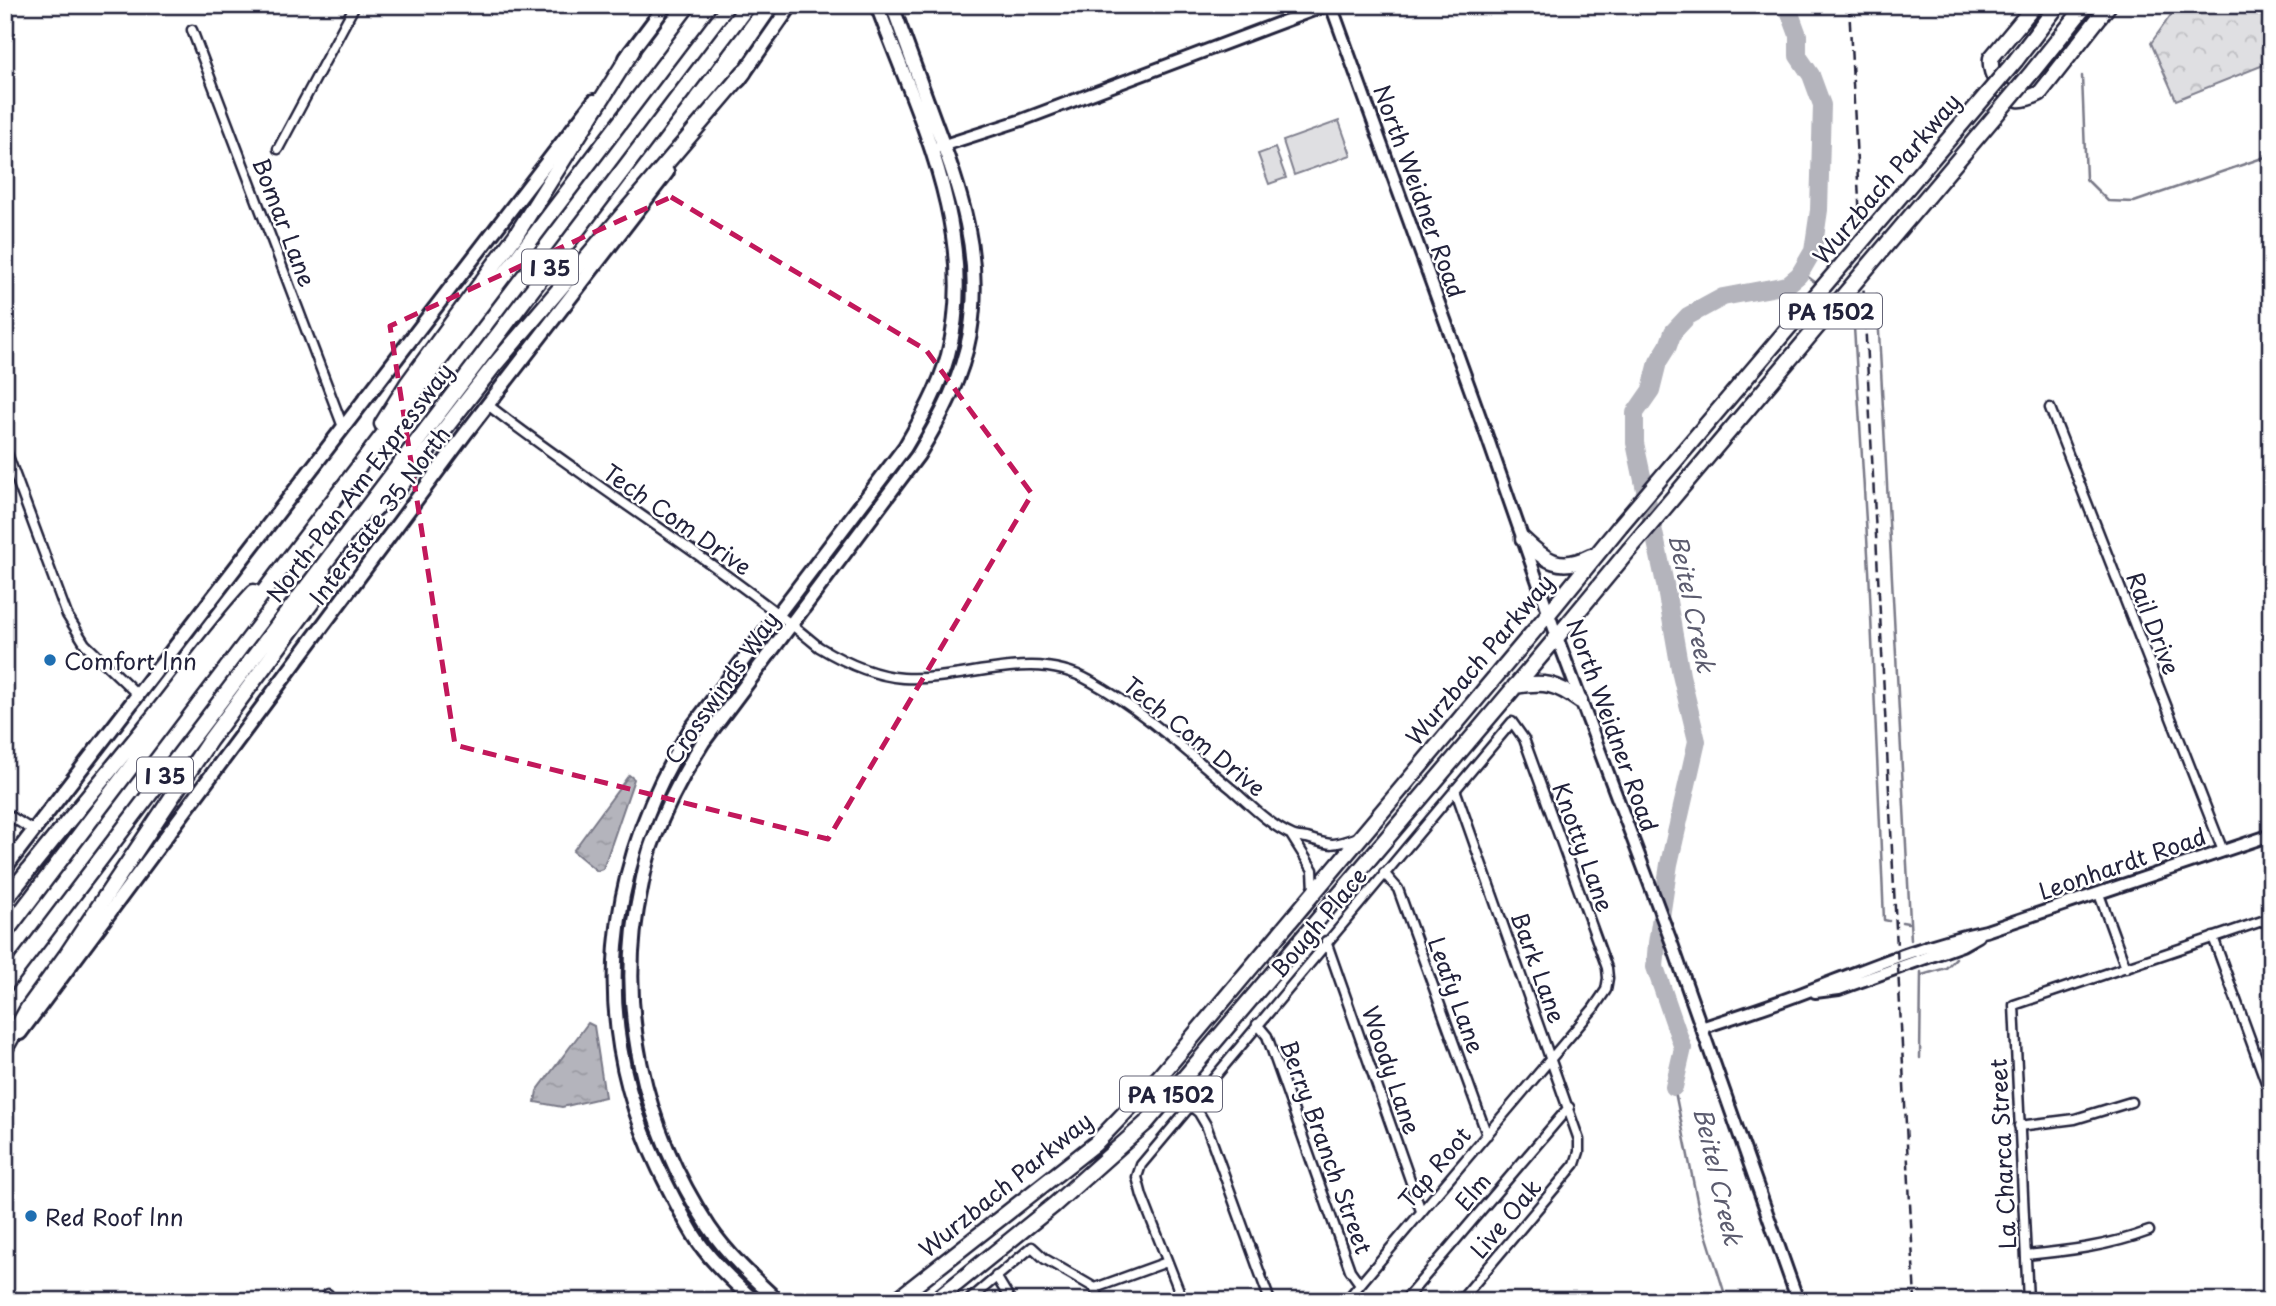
<svg xmlns="http://www.w3.org/2000/svg" width="2276" height="1306" font-family="'Playpen Sans',sans-serif">
<style>
.forest{fill:url(#forest-crowns);stroke:#80808e;stroke-width:2}
.garden{fill:#dfdfe2;stroke:#80808e;stroke-width:2}
.water{fill:url(#water-ripples);stroke:#7a7a88;stroke-width:2}
.lines{fill:none;stroke-linecap:round;stroke-linejoin:round}
.stream{stroke:#7a7a88;stroke-width:2.5}
.river{stroke:#b4b4bc;stroke-width:18}
.minor-casing{stroke:#22223b;stroke-width:13}
.tertiary-casing{stroke:#22223b;stroke-width:16}
.secondary-casing{stroke:#22223b;stroke-width:18}
.trunk-casing{stroke:#22223b;stroke-width:19}
.motorway-casing{stroke:#22223b;stroke-width:19}
.minor{stroke:#fff;stroke-width:8}
.tertiary{stroke:#fff;stroke-width:10}
.secondary{stroke:#fff;stroke-width:12}
.trunk{stroke:#fff;stroke-width:14}
.motorway{stroke:#fff;stroke-width:14}
.rail{stroke:#22223b;stroke-width:2.5;stroke-dasharray:10 5;stroke-linecap:butt}
.motorway-bridge-casing{stroke:#22223b;stroke-width:19;stroke-linecap:butt}
.motorway-bridge{stroke:#fff;stroke-width:14}
.marked{fill:none;stroke:#c2185b;stroke-width:5;stroke-dasharray:14 9;stroke-linejoin:round}
.poi-dot{fill:#1f6fb2;stroke:#fff;stroke-width:2.5}
.labels{text-anchor:middle;dominant-baseline:central;stroke-width:5;stroke-linejoin:round;paint-order:stroke}
.shield{fill:#fff;stroke:#646476;stroke-width:2}
.shield-label{font-size:21px;font-weight:bold;fill:#22223b}
.street-label{font-size:23px;fill:#22223b;stroke:#fff}
.poi-label{font-size:23px;fill:#22223b;stroke:#fff;text-anchor:start}
.water-label{font-size:24px;font-style:italic;fill:#5c5c6f;stroke:#fff}
</style>
<defs>
<pattern id="forest-crowns" width="20" height="18" patternUnits="userSpaceOnUse" patternTransform="scale(1.75)"><rect width="20" height="18" fill="#dfdfe2"/><path d="M2 6a3 3 0 1 1 6 0M12 15a3 3 0 1 1 6 0" fill="none" stroke="#bfbfc3"/></pattern>
<pattern id="water-ripples" width="26" height="14" patternUnits="userSpaceOnUse" patternTransform="scale(1.75)"><rect width="26" height="14" fill="#b4b4bc"/><path d="M2 4q2-2 4 0t4 0M15 11q2-2 4 0t4 0" fill="none" stroke="#9a9aa2"/></pattern>
</defs>
<rect width="100%" height="100%" fill="#fff"/>
<filter id="ink" filterUnits="userSpaceOnUse"><feTurbulence type="fractalNoise" baseFrequency=".0143" numOctaves="2"/><feDisplacementMap in="SourceGraphic" scale="14" xChannelSelector="R" yChannelSelector="G"/><feConvolveMatrix kernelMatrix="1 2 1 2 8 2 1 2 1" color-interpolation-filters="sRGB"/></filter>
<g filter="url(#ink)">
<path class="forest" d="M 2178,5 L 2271,5 L 2271,62 L 2176,100 L 2151,43 Z"/>
<path class="garden" d="M 1339,121 L 1351,155 L 1294,175 L 1283,141 Z
M 1275,148 L 1286,178 L 1269,184 L 1258,154 Z"/>
<path class="water" d="M 629,775 L 634,779 L 603,869 L 597,871 L 573,851 Z
M 588,1023 L 594,1026 L 605,1097 L 562,1107 L 535,1102 L 537,1091 Z"/>
<g class="lines">
<path class="stream" d="M 2082,76 L 2086,179 L 2108,201 L 2134,202 L 2271,155
M 1801,272 L 1819,285
M 1877,294 L 1911,940
M 1844,304 L 1853,311 L 1869,570 L 1884,920 L 1889,921
M 1902,922 L 1908,923
M 1922,975 L 1946,968 L 1956,958
M 1920,1058 L 1921,972
M 1674,1087 L 1700,1215 L 1727,1301"/>
<path class="river" d="M 1674,1087 L 1683,1048 L 1655,967 L 1657,943 L 1669,864 L 1697,741 L 1681,675 L 1665,584 L 1635,443 L 1635,413 L 1651,390 L 1658,362 L 1668,346 L 1673,332 L 1688,316 L 1723,297 L 1787,285 L 1799,275 L 1813,251 L 1819,210 L 1822,105 L 1811,75 L 1798,56 L 1798,35 L 1787,5"/>
<g class="minor-casing">
<path id="minor" d="M 192,30 L 343,427
M 278,149 L 355,5
M 488,405 C 596,489 714,559 819,647 C 844,662 874,676 903,678 C 966,682 1031,647 1090,681 C 1143,710 1187,752 1233,790 C 1249,804 1272,827 1292,835 C 1296,837 1302,837 1307,838 C 1332,846 1333,846 1358,837
M 2050,408 L 2223,851
M 5,448 L 67,615 L 85,644 L 138,695
M 1455,789 L 1579,1140 L 1579,1152 L 1575,1164 L 1460,1301
M 5,813 L 34,831
M 1291,835 L 1313,870 L 1314,891
M 1384,873 L 1398,889 L 1487,1135
M 2099,894 L 2126,968
M 2213,937 L 2271,1096
M 1326,941 L 1421,1211
M 1257,1024 L 1267,1036 L 1350,1270 L 1360,1284
M 1190,1105 L 1199,1113 L 1206,1125 L 1270,1301
M 2019,1126 L 2075,1119 L 2131,1102
M 2026,1255 C 2068,1251 2109,1246 2149,1231
M 996,1276 L 1011,1301
M 1095,1288 L 1167,1262
M 1095,1288 L 1100,1301
M 325,1301 L 328,1294
M 968,1301 L 1032,1247 L 1045,1259 L 1095,1288
M 1183,1301 L 1142,1196 L 1137,1177 L 1141,1165 L 1512,722 L 1524,739 L 1607,968 L 1608,978 L 1606,990 L 1593,1009 L 1346,1301
M 1404,1301 L 1569,1107
M 2028,1301 L 2014,1005 L 2271,918"/>
</g>
<g class="tertiary-casing">
<path id="tertiary" d="M 1331,5 L 1483,425 L 1557,637 L 1671,941 L 1798,1301
M 935,148 L 1022,120 L 1327,5
M 1815,992 L 1839,989 L 1962,945 L 1978,936
M 1701,1028 C 1735,1017 1769,1006 1803,993 C 1863,970 1923,944 1986,931 L 2271,835"/>
</g>
<g class="secondary-casing">
<path id="secondary" d="M 626,58 L 666,5
M 739,80 L 791,5
M 5,868 L 594,101
M 20,1033 L 465,434 L 667,172
M 754,1301 C 733,1281 709,1260 694,1235 C 681,1214 670,1191 659,1169 C 588,1021 605,867 690,730 L 905,447 C 922,418 939,388 948,355 C 980,234 918,116 877,5
M 778,1301 C 753,1278 728,1255 709,1227 C 643,1127 615,1005 641,888 C 644,872 647,856 653,841 C 666,806 683,774 703,742 L 918,455 C 941,417 962,378 970,333 C 983,255 961,192 934,120 C 920,82 906,44 892,5"/>
</g>
<g class="trunk-casing">
<path id="trunk" d="M 1515,686 C 1544,681 1556,683 1580,701
M 895,1301 L 1095,1144 L 1159,1077 L 1549,613
M 935,1301 L 1054,1205 L 1146,1123 L 1557,637"/>
</g>
<g class="motorway-casing">
<path id="motorway" d="M 2035,5 L 1991,58 C 1989,74 2001,95 2018,99 C 2025,100 2034,96 2040,93 L 2109,5
M 2016,60 L 2058,5
M 2033,71 L 2086,5
M 382,424 L 407,384 L 516,235 L 632,51
M 374,510 L 398,489 L 493,367 L 744,72
M 1523,539 C 1546,561 1560,572 1591,556
M 1549,613 L 1620,526
M 1557,637 L 1629,550
M 5,900 C 52,839 102,781 150,721 C 185,678 216,633 254,592
M 5,933 L 709,5
M 5,985 L 748,5
M 5,1049 L 28,1008 L 67,954 L 210,740 L 318,594 L 323,571"/>
</g>
<use href="#minor" class="minor"/>
<use href="#tertiary" class="tertiary"/>
<use href="#secondary" class="secondary"/>
<use href="#trunk" class="trunk"/>
<use href="#motorway" class="motorway"/>
<path class="rail" d="M 1849,5 L 1915,1301"/>
<g class="motorway-bridge-casing">
<path id="motorway-bridge" d="M 1620,526 L 2016,60
M 1629,550 L 2033,71"/>
</g>
<use href="#motorway-bridge" class="motorway-bridge"/>
</g>
</g>
<path class="marked" d="M 671,197 L 926,350 L 1032,494 L 828,839 L 455,745 L 390,326 Z"/>
<g class="poi-dot">
<circle cx="50" cy="660" r="7"/>
<circle cx="31" cy="1216" r="7"/>
</g>
<g class="labels">
<g class="shield">
<rect x="522" y="249.5" width="56" height="35" rx="5"/>
<rect x="1780" y="293.5" width="102" height="35" rx="5"/>
<rect x="137" y="757.5" width="56" height="35" rx="5"/>
<rect x="1120" y="1076.5" width="102" height="35" rx="5"/>
</g>
<g class="shield-label">
<text x="550" y="267">I 35</text>
<text x="1831" y="311">PA 1502</text>
<text x="165" y="775">I 35</text>
<text x="1171" y="1094">PA 1502</text>
</g>
<g class="street-label">
<text transform="translate(1886 178) rotate(-50)">Wurzbach Parkway</text>
<text transform="translate(1420 191) rotate(70)">North Weidner Road</text>
<text transform="translate(285 222) rotate(69)">Bomar Lane</text>
<text transform="translate(359 482) rotate(-53)">North Pan Am Expressway</text>
<text transform="translate(379 515) rotate(-53)">Interstate 35 North</text>
<text transform="translate(678 519) rotate(35)">Tech Com Drive</text>
<text transform="translate(2154 623) rotate(69)">Rail Drive</text>
<text transform="translate(1479 659) rotate(-50)">Wurzbach Parkway</text>
<text transform="translate(721 687) rotate(-55)">Crosswinds Way</text>
<text transform="translate(1613 725) rotate(70)">North Weidner Road</text>
<text transform="translate(1195 736) rotate(39)">Tech Com Drive</text>
<text transform="translate(1584 847) rotate(70)">Knotty Lane</text>
<text transform="translate(2122 863) rotate(-19)">Leonhardt Road</text>
<text transform="translate(1318 922) rotate(-50)">Bough Place</text>
<text transform="translate(1539 967) rotate(70)">Bark Lane</text>
<text transform="translate(1457 995) rotate(70)">Leafy Lane</text>
<text transform="translate(1392 1070) rotate(71)">Woody Lane</text>
<text transform="translate(1327 1147) rotate(70)">Berry Branch Street</text>
<text transform="translate(2002 1154) rotate(-93)">La Charca Street</text>
<text transform="translate(1434 1167) rotate(-50)">Tap Root</text>
<text transform="translate(1005 1184) rotate(-39)">Wurzbach Parkway</text>
<text transform="translate(1472 1191) rotate(-50)">Elm</text>
<text transform="translate(1505 1218) rotate(-50)">Live Oak</text>
</g>
<g class="poi-label">
<text x="64" y="660">Comfort Inn</text>
<text x="45" y="1216">Red Roof Inn</text>
</g>
<g class="water-label">
<text transform="translate(1693 603) rotate(78)">Beitel Creek</text>
<text transform="translate(1719 1176) rotate(77)">Beitel Creek</text>
</g>
</g>
<rect width="2276" height="1306" fill="none" stroke="#fff" stroke-width="28"/>
<rect x="14" y="14" width="2248" height="1278" fill="none" stroke="#22223b" stroke-width="2.5" filter="url(#ink)"/>
</svg>
